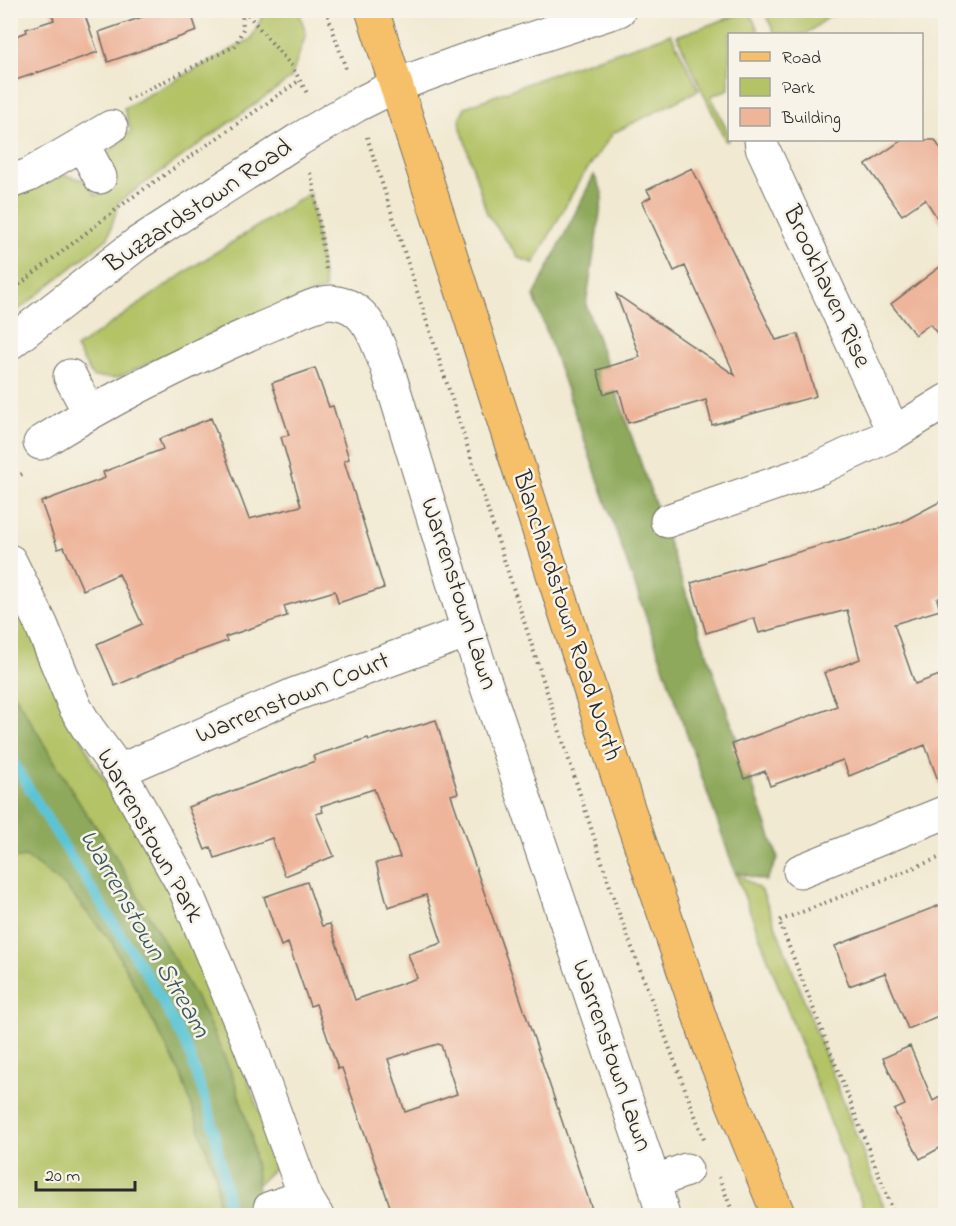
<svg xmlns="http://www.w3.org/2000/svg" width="956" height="1226" font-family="'Indie Flower',sans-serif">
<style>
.green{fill:#b3c366;stroke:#6f7748;stroke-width:1.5}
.forest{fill:#8ea95b;stroke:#5c6a43;stroke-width:1.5}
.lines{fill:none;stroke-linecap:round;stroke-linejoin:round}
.stream{stroke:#5ac4d6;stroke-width:10}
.building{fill:#eeb59b;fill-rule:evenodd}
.minor-casing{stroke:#706e65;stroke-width:35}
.major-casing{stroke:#706e65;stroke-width:35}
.path{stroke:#706e65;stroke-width:4;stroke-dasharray:1.5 4.5;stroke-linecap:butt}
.minor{stroke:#fff;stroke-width:33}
.major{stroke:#f6c06b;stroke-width:33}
.labels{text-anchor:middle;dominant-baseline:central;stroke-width:5;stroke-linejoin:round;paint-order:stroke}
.street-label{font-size:26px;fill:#2b2b2b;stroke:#f7f3e8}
.water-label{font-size:27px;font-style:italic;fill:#39595e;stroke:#f7f3e8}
</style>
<rect width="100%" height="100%" fill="#f7f3e8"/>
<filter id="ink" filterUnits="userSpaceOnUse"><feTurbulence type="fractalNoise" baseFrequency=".0167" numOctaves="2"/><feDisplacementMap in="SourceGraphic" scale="12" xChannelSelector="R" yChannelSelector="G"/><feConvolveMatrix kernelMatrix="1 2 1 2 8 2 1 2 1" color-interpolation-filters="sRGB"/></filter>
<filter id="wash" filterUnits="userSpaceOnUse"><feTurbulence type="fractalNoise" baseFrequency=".008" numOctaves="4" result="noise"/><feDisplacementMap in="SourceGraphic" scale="24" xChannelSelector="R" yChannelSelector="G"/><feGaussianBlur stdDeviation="1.35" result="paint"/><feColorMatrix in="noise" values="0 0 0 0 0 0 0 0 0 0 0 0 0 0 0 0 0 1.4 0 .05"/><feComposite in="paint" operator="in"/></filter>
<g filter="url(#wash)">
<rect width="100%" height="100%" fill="#f1e9d1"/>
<path class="green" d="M 265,11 L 299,11 L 306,34 L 291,78 L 119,202 L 108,238 L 11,316 L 10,199 L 64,175 L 83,180 L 96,195 L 109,189 L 106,155 L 131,131 L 124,108 L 251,39 Z
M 749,11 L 760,34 L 730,34 L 729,89 L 711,96 L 729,135 L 729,139 L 726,142 L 677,36 Z
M 764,11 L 863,11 L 830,16 L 806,34 L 775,34 Z
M 671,34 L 699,90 L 613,133 L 581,178 L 534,263 L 519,258 L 487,214 L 460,125 L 460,117 L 465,107 L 563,70 Z
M 310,193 L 325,289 L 216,331 L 117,378 L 93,377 L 76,348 L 193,267 Z
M 10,589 L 94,764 L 157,859 L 182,906 L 279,1164 L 256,1186 L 261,1215 L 11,1215 Z
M 735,872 L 762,891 L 887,1215 L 866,1215 Z"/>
<path class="forest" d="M 594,175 L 603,193 L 586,305 L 778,858 L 766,881 L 735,872 L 534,296 Z
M 10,687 L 83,809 L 107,842 L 204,1012 L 234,1079 L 251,1135 L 257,1176 L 259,1215 L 219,1215 L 216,1177 L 181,1075 L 111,941 L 66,887 L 26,857 L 11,859 Z"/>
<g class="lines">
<path class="stream" d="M 10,756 L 57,835 L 154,986 L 187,1047 L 211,1117 L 227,1192 L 227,1216"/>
</g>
<g id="blocks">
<path class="building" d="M 50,10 L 83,10 L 98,52 L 10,82 L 10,38 L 27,32 L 26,29 L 54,20 Z
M 162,10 L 190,10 L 197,31 L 108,62 L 99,32 Z
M 902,140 L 935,140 L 945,156 L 945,230 L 925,199 L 902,215 L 866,165 Z
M 692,168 L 776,340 L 798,334 L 816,396 L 712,425 L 706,400 L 628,423 L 619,390 L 604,394 L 597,370 L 640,357 L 616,294 L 735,375 L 685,266 L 674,271 L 642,202 L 651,197 L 647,190 Z
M 945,263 L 945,344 L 930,324 L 915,335 L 891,304 Z
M 315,368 L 329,407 L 333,406 L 349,459 L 344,461 L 384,588 L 338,603 L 335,591 L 284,606 L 287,616 L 225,637 L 227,641 L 177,659 L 115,686 L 97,644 L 142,624 L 119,574 L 83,590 L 64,547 L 58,549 L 41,502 L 105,478 L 103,472 L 163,449 L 159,439 L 211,418 L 249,519 L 301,506 L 281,437 L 289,435 L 272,383 Z
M 945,499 L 945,595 L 937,599 L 940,610 L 894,624 L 915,684 L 945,673 L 945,794 L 943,794 L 925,745 L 849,776 L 843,760 L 770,786 L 765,771 L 744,779 L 732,744 L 837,706 L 824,673 L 860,659 L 847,610 L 759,633 L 754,618 L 706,633 L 691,583 L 902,522 Z
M 436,720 L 458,793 L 451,795 L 594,1215 L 393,1215 L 342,1068 L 338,1069 L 316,1004 L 310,1006 L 288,943 L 281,946 L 264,897 L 307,882 L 322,926 L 330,924 L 355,1000 L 417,978 L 408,954 L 442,943 L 426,895 L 388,907 L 376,863 L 400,857 L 374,789 L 321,806 L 323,812 L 316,814 L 334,856 L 285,876 L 272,838 L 215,858 L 211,847 L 205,850 L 188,807 L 315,761 L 313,756 L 368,738 L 369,740 ZM 438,1044 L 441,1045 L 457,1094 L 405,1112 L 388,1059 Z
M 945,903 L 945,1013 L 908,1029 L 885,973 L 849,986 L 835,946 Z
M 910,1046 L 933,1101 L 945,1094 L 945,1145 L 920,1159 L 894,1110 L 905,1105 L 883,1058 Z"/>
</g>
</g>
<g filter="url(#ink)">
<use href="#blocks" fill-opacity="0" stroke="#706e65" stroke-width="1.5"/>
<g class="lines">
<g class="minor-casing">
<path id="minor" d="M 761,140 L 762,147 L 894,433
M 83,145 L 100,177
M 10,182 L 29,175 L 111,127
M 10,343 L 138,243 L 298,140 L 357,105 L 397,85 L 460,62 L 619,10
M 70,376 L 89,412
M 40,443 C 113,397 192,358 272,324 C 290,317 312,303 331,302 C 335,302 341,304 345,305 C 370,313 378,345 387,367 L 468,631 L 654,1182 L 663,1216
M 667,521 L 817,469 L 894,433 L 946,401
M 10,561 L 41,624 L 75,707 L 87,727 L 119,771 L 184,887 L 251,1048 L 305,1196 L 317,1216
M 119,771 L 293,695 L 468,631
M 800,871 L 946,812
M 654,1182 L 686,1170
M 270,1208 L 305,1196"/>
</g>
<g class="major-casing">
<path id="major" d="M 372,10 L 627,805 L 710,1047 L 779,1216"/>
</g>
<path class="path" d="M 244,10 L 293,68 L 308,95
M 326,10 L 347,72
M 127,100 L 235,46 L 243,29 L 242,10
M 367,137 L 617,908 L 705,1142
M 310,173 L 313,182 L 326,269
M 10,292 L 127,201 L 300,80
M 10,480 L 26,472
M 719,1177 L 734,1216
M 895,1216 L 779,921 L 946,855"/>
<use href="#minor" class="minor"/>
<use href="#major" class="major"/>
</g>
</g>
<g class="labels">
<g class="street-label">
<text transform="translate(199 207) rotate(-34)">Buzzardstown Road</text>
<text transform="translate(826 287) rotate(65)">Brookhaven Rise</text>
<text transform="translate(458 594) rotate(72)">Warrenstown Lawn</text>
<text transform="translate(566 616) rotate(72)">Blanchardstown Road North</text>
<text transform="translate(293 699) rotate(-22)">Warrenstown Court</text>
<text transform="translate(149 836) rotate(61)">Warrenstown Park</text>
<text transform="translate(611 1056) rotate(71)">Warrenstown Lawn</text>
</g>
<g class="water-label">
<text transform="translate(144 934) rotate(60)">Warrenstown Stream</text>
</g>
</g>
<rect width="956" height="1226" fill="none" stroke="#f7f3e8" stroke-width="36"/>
<rect x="728" y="33" width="195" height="108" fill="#f7f3e8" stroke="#a5a39c" stroke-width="1.5"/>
<rect x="740" y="52" width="30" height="9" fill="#f6c06b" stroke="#a5a39c" stroke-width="1.5"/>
<text x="782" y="63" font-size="18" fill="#2b2b2b">Road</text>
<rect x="740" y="78" width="30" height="18" fill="#b3c366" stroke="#a5a39c" stroke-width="1.5"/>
<text x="782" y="93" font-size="18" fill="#2b2b2b">Park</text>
<rect x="740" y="108" width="30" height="18" fill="#eeb59b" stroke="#a5a39c" stroke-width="1.5"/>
<text x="782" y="123" font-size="18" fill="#2b2b2b">Building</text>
<path d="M36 1181v9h99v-9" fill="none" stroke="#2b2b2b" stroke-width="3"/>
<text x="45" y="1181" font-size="18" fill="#2b2b2b" stroke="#f7f3e8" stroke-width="4.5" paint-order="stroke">20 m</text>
</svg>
